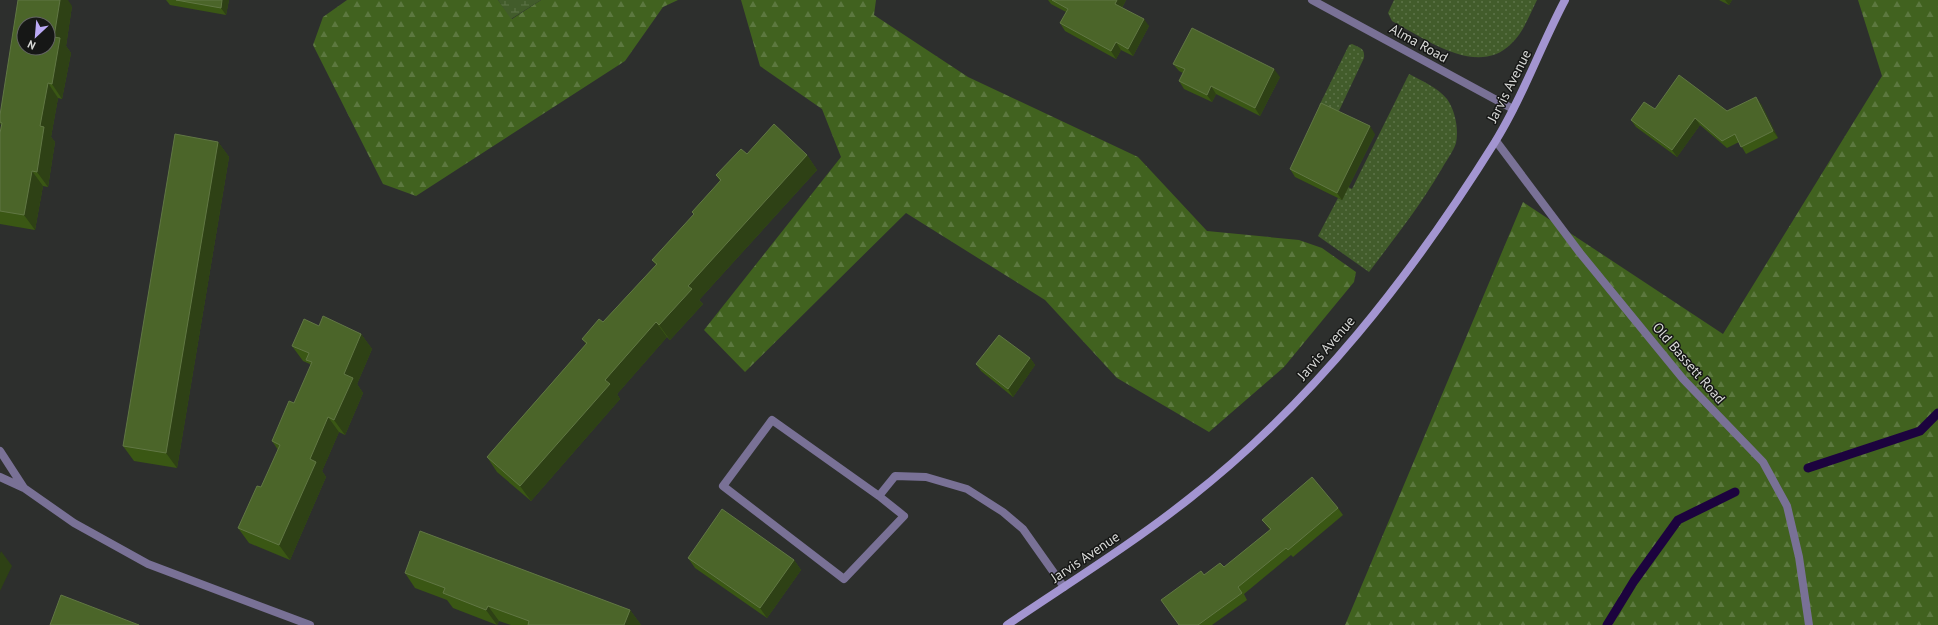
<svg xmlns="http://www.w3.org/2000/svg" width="1938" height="625" font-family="'PT Sans',sans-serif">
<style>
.grass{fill:url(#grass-dots)}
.forest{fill:url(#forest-firs)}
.wetland{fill:url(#wetland-marsh)}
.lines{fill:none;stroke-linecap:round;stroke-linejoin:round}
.stream{stroke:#1c033e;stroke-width:9}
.lane{stroke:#797196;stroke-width:8}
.street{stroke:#797196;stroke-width:8}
.secondary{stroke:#a395d1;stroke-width:8}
.wall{fill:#3a5714}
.shaded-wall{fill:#2e4115}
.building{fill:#4b6529;stroke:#617744;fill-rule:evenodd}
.labels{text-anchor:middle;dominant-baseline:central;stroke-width:3;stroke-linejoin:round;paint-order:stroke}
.street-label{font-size:14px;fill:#d9dad8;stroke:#161716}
</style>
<defs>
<pattern id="grass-dots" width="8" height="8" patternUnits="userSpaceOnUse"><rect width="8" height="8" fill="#425c2b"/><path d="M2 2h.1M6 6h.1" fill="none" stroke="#5d7349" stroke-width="1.8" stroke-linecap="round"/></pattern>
<pattern id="forest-firs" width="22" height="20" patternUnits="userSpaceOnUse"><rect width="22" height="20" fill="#41621f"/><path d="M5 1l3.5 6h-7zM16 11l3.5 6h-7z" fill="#5c783f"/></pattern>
<pattern id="wetland-marsh" width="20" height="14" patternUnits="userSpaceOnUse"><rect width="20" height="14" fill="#425c2b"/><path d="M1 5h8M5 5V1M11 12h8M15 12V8" fill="none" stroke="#5d7349"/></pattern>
</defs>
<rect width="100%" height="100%" fill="#2d2f2d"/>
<path class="grass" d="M 1394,0 L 1537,0 C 1530,14 1523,33 1511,44 C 1477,78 1424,38 1392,21 L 1388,13 Z
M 1352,44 C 1360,48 1365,48 1364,58 L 1337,115 L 1319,106 L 1349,45 Z
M 1409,74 C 1422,81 1437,87 1447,99 C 1455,110 1459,129 1456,143 C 1453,152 1446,161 1441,170 C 1420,206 1394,239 1369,272 L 1318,236 L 1338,198 L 1342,200 L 1348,187 L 1352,189 Z"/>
<path class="forest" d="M 347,0 L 498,0 L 512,19 L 541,0 L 678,0 L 663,7 L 625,61 L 416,196 L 383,184 L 313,45 L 323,17 Z
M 741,0 L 876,0 L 874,15 L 968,77 L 1138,157 L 1207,231 L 1299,240 L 1322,248 L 1356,272 L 1354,282 L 1284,367 L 1209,432 L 1117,378 L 1045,300 L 906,213 L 745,372 L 704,330 L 841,157 L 822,109 L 760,66 Z
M 1858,0 L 1938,0 L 1938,625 L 1345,625 L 1523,202 L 1723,334 L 1882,76 Z"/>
<path class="wetland" d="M 498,0 L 541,0 L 511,19 Z"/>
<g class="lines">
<path class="stream" d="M 1808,468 L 1920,431 L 1938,413
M 1607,625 L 1634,581 L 1678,520 L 1735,492"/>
<path class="lane" d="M 0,451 L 24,488 L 0,477
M 24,488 L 74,523 L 148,564 L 310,625
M 879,496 L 772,420 L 723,486 L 844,579 L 904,516 L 879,496 L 895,476 L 926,477 L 967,489 L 1003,512 L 1023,529 L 1064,587"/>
<path class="street" d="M 1312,0 L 1513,109
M 1496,141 L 1580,253 L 1683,379 L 1763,462 L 1787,506 L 1799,557 L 1809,625"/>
<path class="secondary" d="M 1007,625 C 1069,583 1132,544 1190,498 C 1314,401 1412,275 1495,142 C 1523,97 1540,47 1565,0"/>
</g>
<path class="wall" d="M 166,0 L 229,0 L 226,15 L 170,5 Z
M 1048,0 L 1126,0 L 1122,8 L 1149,26 L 1133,56 L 1121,50 L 1116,59 L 1065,31 L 1060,23 L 1066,12 L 1051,4 Z
M 1719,0 L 1732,0 L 1729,5 Z
M 72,6 L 66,46 L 71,53 L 62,99 L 58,98 L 51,137 L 55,142 L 48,187 L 43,186 L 35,230 L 0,224 L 0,133 L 1,125 L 0,123 L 0,115 Z
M 1173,64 L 1280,77 L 1260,116 L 1216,94 L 1212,102 L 1184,89 L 1179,81 L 1183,73 L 1179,71 Z
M 1761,104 L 1778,138 L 1746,154 L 1739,142 L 1727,148 L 1700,125 L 1677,157 L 1636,127 L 1631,120 L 1655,109 L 1727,111 Z
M 1375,134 L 1342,200 L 1295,177 L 1290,169 Z
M 218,142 L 229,157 L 177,468 L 134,461 L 123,446 Z
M 747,154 L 807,155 L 817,170 L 699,300 L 703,304 L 670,340 L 667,337 L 617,394 L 620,399 L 531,501 L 497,472 L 487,457 L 586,344 L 582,339 L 603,322 L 656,265 L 652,260 L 694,215 L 692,212 L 720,181 L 716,175 Z
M 319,326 L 361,334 L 372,349 L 357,384 L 363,393 L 345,435 L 339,432 L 322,471 L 326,477 L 290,560 L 249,543 L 238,528 L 261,487 L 278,450 L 272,441 L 294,403 L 311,366 L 310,364 L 303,361 L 292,346 Z
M 1030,358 L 1035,365 L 1013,397 L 981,371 L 976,364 Z
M 1338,508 L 1343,515 L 1293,557 L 1291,555 L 1244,594 L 1247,600 L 1212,625 L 1179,625 L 1204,575 L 1224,567 L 1270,530 L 1262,520 Z
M 688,558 L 794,560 L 801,570 L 767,618 L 695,568 Z
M 405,573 L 630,610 L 641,625 L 511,625 L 499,621 L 497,625 L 453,608 L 447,600 L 415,588 Z"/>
<path class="shaded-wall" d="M 60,0 L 68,0 L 72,6 L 66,46 L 71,53 L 62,99 L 52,84 L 54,37 Z
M 222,0 L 229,0 L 226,15 L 221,8 Z
M 1117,0 L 1126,0 L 1120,11 L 1115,4 Z
M 1725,0 L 1732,0 L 1729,5 Z
M 1144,19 L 1149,26 L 1133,56 L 1128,49 Z
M 1116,42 L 1121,50 L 1116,59 L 1111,51 Z
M 1274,69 L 1280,77 L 1260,116 L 1255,108 Z
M 48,83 L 58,98 L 51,137 L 55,142 L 48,187 L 37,172 L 40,126 Z
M 1211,86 L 1216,94 L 1212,102 L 1207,95 Z
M 1756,97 L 1761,104 L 1778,138 L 1773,131 Z
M 1695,118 L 1700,125 L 1677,157 L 1672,150 Z
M 1370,126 L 1375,134 L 1342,200 L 1337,193 Z
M 218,142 L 229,157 L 177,468 L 166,453 Z
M 807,155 L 817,170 L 699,300 L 703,304 L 670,340 L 659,325 L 688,286 Z
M 32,171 L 43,186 L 35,230 L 24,215 Z
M 656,322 L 667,337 L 617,394 L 620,399 L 531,501 L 520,486 L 605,380 Z
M 361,334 L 372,349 L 357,384 L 363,393 L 345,435 L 334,420 L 344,374 Z
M 1030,358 L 1035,365 L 1013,397 L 1008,389 Z
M 328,417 L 339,432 L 322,471 L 326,477 L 290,560 L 279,545 L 310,459 Z
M 1,551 L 12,566 L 0,591 L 0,554 Z
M 794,560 L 801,570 L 767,618 L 760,608 Z
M 488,606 L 499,621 L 497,625 L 486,610 Z
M 630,610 L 641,625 L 624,625 Z"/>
<path class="building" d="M 18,0 L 60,0 L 54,37 L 60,38 L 52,84 L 48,83 L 40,126 L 44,127 L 37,172 L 32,171 L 24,215 L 0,211 L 0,133 L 2,123 L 0,122 L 0,115 ZM 24,24 L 48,24 L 48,48 L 24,48 Z
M 176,0 L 222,0 L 221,8 Z
M 1052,0 L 1117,0 L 1115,4 L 1144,19 L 1128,49 L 1116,42 L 1111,51 L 1060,23 L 1068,9 Z
M 1192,28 L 1274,69 L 1255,108 L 1211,86 L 1207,95 L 1179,81 L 1185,69 L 1173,64 Z
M 1679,75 L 1727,111 L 1756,97 L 1773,131 L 1741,147 L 1735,134 L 1722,141 L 1695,118 L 1672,150 L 1631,120 L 1644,102 L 1655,109 Z
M 1321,103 L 1370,126 L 1337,193 L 1290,169 Z
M 774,124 L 807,155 L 688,286 L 692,289 L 659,325 L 656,322 L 605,380 L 610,384 L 520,486 L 487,457 L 587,343 L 582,339 L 599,319 L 603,322 L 657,264 L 652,260 L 694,214 L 692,212 L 721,180 L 716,175 L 741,149 L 747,154 Z
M 175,134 L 218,142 L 166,453 L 123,446 Z
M 323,316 L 361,334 L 344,374 L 353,378 L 334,420 L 328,417 L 310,459 L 316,462 L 279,545 L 238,528 L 257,486 L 261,487 L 280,445 L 272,441 L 289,401 L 294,403 L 312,362 L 306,360 L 309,353 L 292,346 L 304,319 L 319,326 Z
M 999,335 L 1030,358 L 1008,389 L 976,364 Z
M 1312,477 L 1338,508 L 1288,550 L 1286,548 L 1238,587 L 1242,593 L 1198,625 L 1179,625 L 1161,600 L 1201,571 L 1204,575 L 1220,563 L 1224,567 L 1271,529 L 1262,520 Z
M 722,509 L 794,560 L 760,608 L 688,558 Z
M 420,531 L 630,610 L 624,625 L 528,625 L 529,621 L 488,606 L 486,610 L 443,593 L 445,588 L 405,573 Z
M 61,595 L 139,625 L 50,625 Z"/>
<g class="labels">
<g class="street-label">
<text transform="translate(1419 43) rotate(29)">Alma Road</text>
<text transform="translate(1509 86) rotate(-63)">Jarvis Avenue</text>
<text transform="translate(1326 348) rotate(-49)">Jarvis Avenue</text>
<text transform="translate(1689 363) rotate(49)">Old Bassett Road</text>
<text transform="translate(1085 557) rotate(-34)">Jarvis Avenue</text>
</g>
</g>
<g transform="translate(36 36) rotate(206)"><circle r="19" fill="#161716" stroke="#646564"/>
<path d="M0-3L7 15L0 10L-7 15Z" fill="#bcaaf6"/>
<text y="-6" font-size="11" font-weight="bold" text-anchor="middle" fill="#d9dad8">N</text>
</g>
</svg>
